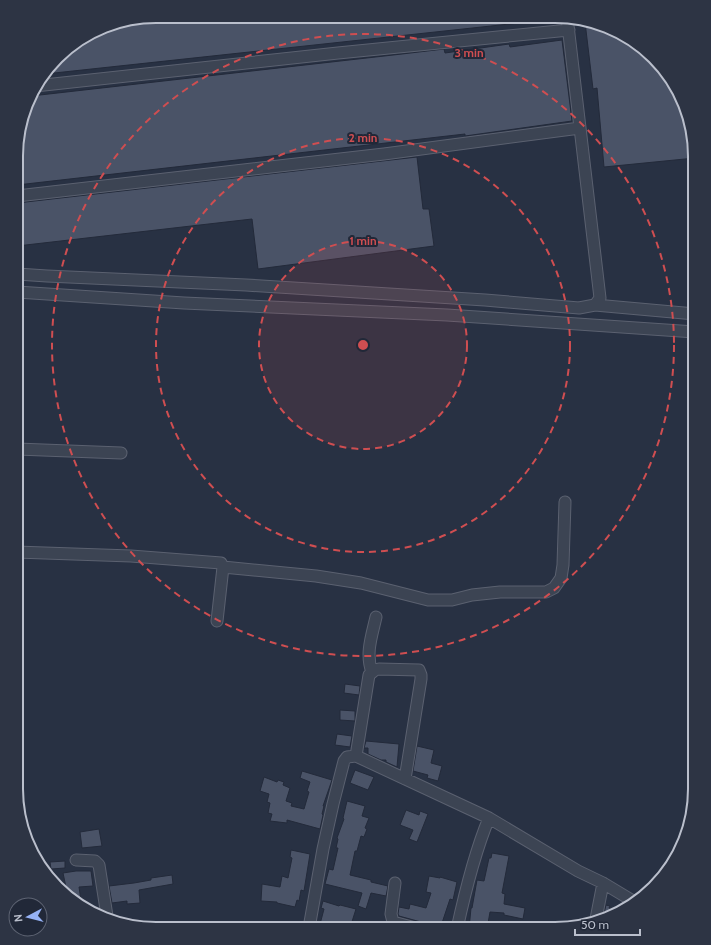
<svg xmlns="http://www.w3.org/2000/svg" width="711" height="945" font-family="Cabin,sans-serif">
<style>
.building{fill:#4a5367;stroke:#232a3a}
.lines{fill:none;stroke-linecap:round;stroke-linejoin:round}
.minor-casing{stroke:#5b6170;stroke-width:13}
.minor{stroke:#3c4453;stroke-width:11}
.ring{fill:none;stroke:#cf4e51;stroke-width:2;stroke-dasharray:7 5}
.rim{fill:none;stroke:#babfcc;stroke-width:2}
.centre{fill:#cf4e51;stroke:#212838;stroke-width:2}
.ring-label{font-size:12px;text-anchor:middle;font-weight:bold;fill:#cf4e51;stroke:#212838;stroke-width:4;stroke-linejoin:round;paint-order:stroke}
</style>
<rect width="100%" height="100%" fill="#283143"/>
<path class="building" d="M 156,16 L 528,17 L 528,22 L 45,74 L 64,51 L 111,24 Z
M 585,22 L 640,45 L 680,94 L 695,158 L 604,167 L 597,88 L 593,89 Z
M 562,40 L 572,121 L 465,136 L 465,134 L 17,185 L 17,138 L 31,96 L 402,54 L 444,49 L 445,53 L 509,44 L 510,47 Z
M 417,157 L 423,209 L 429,209 L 434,246 L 258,269 L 252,219 L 17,246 L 17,203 Z
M 345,684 L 360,686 L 359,695 L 344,693 Z
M 340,710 L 355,711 L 355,721 L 340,720 Z
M 337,734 L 352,736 L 350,747 L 335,745 Z
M 366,741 L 399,744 L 397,767 L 386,762 L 386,760 L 381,760 L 368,754 L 368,748 L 364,748 Z
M 417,746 L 434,750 L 431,763 L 442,766 L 438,781 L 427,778 L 428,775 L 413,771 Z
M 355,770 L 374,777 L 368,790 L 350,783 Z
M 302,771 L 332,780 L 323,806 L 324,806 L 322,814 L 323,815 L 320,829 L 287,820 L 287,823 L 270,821 L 272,814 L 268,813 L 270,803 L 267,802 L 269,794 L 260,791 L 264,777 L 277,782 L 278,780 L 284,782 L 283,785 L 290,788 L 286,801 L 292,803 L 291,806 L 304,809 L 309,792 L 307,791 L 310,782 L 300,778 Z
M 347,801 L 365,806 L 362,816 L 369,818 L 365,828 L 367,829 L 364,837 L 361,836 L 357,851 L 355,851 L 350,875 L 371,880 L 371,882 L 388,886 L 386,896 L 371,893 L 366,909 L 358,906 L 362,893 L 325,884 L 329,869 L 333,870 L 338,848 L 336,848 L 338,839 L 337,838 L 344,819 L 343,818 Z
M 406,810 L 419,815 L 420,811 L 428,814 L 417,842 L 409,839 L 413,830 L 400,825 Z
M 99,829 L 102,846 L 82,848 L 80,832 Z
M 291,850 L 310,854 L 304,891 L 301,890 L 299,901 L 297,900 L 295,907 L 277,903 L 277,902 L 261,901 L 262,884 L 280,887 L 282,876 L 288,878 L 292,858 L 290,857 Z
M 492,853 L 509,856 L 502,893 L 505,894 L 504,904 L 525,908 L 523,919 L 504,915 L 504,913 L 490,912 L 487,929 L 469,929 L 471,908 L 472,908 L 477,880 L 484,881 L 489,858 L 491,858 Z
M 65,861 L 65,868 L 51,869 L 50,862 Z
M 76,871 L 91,871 L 93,886 L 79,887 L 82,907 L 78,905 L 67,892 L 63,873 Z
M 172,875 L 173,884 L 139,890 L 140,903 L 127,904 L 127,901 L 112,903 L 109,886 L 134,883 L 151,880 L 151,878 Z
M 429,876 L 440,878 L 440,877 L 457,882 L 453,900 L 450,899 L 440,929 L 426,929 L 424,924 L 421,922 L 399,916 L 398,914 L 399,907 L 409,909 L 410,904 L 426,908 L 431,893 L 426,892 Z
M 323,901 L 339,906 L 340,905 L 356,909 L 350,928 L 319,928 L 324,909 L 321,908 Z
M 606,905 L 610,906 L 609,908 L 621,911 L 617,914 L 603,918 Z"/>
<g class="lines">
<g class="minor-casing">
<path id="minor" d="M 35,86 L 338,53 L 569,30
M 17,196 L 384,154 L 580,128
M 17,274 L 47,276 L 246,285 L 485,300 L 579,308 L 595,305 L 600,298 L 567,17
M 17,292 L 184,303 L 447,315 L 695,332
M 595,305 L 695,314
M 17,449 L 121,453
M 16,552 L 131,556 L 221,563 L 223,567 L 217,621
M 223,567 L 316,576 L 361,583 L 428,600 L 452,600 L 472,595 L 500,592 L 546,592 L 554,588 L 561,578 L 563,565 L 565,502
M 372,672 C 365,654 372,635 376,617
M 356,756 L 369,675 L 375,670 L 379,669 L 419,670 L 421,675 L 421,679 L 405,779
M 76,860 L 95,861 L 99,865 L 107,916
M 395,883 L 391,914 L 393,922 L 419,929
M 596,919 L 603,883
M 309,928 L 323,849 L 333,804 L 344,761 L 347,757 L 356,756 L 489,818
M 457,929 C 465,892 474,854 489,818 L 578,871 L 603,883 L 633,901"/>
</g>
<use href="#minor" class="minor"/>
</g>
<circle cx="363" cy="345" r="104" fill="#cf4e51" fill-opacity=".12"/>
<g class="ring">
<circle cx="363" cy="345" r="104"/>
<circle cx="363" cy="345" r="207"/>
<circle cx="363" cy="345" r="311"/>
</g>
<path d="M0 0H711V945H0ZM156 23H555A133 133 0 0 1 688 156V789A133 133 0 0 1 555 922H156A133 133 0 0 1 23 789V156A133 133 0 0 1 156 23Z" fill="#2d3444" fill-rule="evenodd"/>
<path class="rim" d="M156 23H555A133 133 0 0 1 688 156V789A133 133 0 0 1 555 922H156A133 133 0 0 1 23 789V156A133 133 0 0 1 156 23Z"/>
<circle cx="363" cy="345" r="6" class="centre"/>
<g class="ring-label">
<text x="469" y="57">3 min</text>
<text x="363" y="142">2 min</text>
<text x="363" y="245">1 min</text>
</g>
<g transform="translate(28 917) rotate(263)"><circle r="19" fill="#212838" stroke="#5e6473"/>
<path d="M0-3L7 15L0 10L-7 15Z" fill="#95b2f6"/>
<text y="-6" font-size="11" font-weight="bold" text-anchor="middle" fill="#babfcc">N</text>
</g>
<path d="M575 929v6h65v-6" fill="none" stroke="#babfcc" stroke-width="2"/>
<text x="581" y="929" font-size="12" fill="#babfcc" stroke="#212838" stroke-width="3" paint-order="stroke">50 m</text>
</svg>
